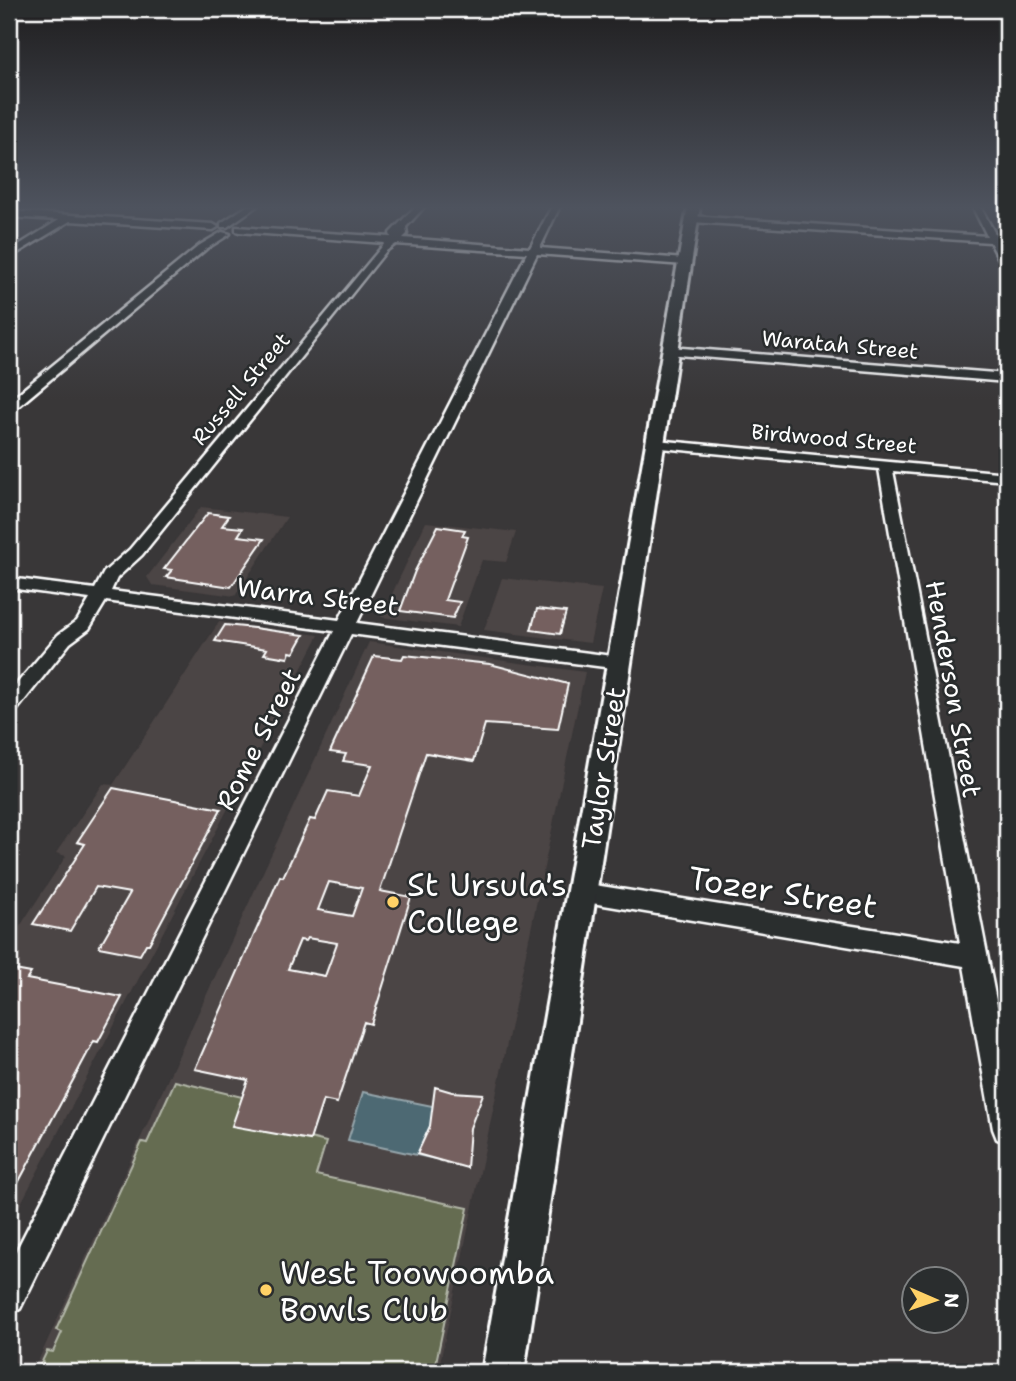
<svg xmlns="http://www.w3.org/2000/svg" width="1016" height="1381" font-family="'Shantell Sans',sans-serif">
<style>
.built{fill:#4b4444}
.green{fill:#656c51;stroke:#b2b6a8;stroke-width:2}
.water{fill:#4e6973;stroke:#95a5ab;stroke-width:2}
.building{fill:#74615f;stroke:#fff;stroke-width:2;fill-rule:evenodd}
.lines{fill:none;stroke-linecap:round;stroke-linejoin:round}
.minor-casing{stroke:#fff;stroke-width:5}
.tertiary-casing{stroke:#fff;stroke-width:6}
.minor{fill:#2a2d2e;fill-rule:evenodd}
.tertiary{fill:#2a2d2e;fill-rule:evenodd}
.poi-dot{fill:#ffd166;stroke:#2a2d2e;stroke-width:2.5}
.labels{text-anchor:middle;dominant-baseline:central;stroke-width:5;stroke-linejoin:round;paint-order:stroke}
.far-street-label{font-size:21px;fill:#fff;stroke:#2a2d2e}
.street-label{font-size:26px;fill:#fff;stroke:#2a2d2e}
.near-poi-label{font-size:32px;fill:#fff;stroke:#2a2d2e;text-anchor:start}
.near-street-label{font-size:32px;fill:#fff;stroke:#2a2d2e}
</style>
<rect width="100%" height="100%" fill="#393738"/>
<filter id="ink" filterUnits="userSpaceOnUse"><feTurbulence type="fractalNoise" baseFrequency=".0143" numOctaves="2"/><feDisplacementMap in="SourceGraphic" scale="14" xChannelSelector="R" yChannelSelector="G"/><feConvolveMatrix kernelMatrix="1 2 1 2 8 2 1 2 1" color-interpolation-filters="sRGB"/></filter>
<g filter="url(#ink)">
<path class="built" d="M 201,507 L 287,517 L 235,596 L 152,585 L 147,577 Z
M 426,522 L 516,532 L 506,562 L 482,560 L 458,627 L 381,617 Z
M 502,578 L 602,589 L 590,643 L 484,630 Z
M 219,622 L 319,635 L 9,1226 L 9,943 L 66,856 L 56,853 L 103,784 L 113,785 Z
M 369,642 L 585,672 L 438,1372 L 33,1372 Z"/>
<path class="green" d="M 175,1081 L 318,1115 L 310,1138 L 326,1142 L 316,1175 L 468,1208 L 434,1372 L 37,1372 L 47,1351 L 53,1352 L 62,1332 L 56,1330 L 142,1142 L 147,1143 Z"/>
<path class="water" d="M 363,1092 L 452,1110 L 440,1160 L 348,1140 Z"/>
<path class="building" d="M 208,513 L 229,516 L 222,526 L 243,528 L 238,536 L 264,539 L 231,587 L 166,577 L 172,570 L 164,569 Z
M 438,526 L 465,530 L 462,536 L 468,537 L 445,600 L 460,602 L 453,618 L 400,611 L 415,571 Z
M 537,609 L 566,612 L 560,634 L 531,630 Z
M 225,625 L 254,628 L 304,635 L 294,653 L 290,652 L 288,658 L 264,654 L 267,649 L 215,641 Z
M 404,655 L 490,664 L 568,684 L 558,729 L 485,724 L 474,761 L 426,753 L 380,891 L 411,897 L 371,1024 L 364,1022 L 337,1103 L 323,1100 L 310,1140 L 232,1126 L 248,1080 L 195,1069 L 280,876 L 283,877 L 310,819 L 315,820 L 328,791 L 359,796 L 372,765 L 343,761 L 346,754 L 330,752 L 374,656 L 402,659 ZM 329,882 L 362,888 L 352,916 L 318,910 ZM 307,938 L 337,943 L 325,976 L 288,969 L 300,940 L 305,941 Z
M 113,788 L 221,809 L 149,944 L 146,944 L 140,955 L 99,947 L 130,893 L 96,887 L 70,931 L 33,924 L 85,844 L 77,842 Z
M 9,969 L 31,973 L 27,979 L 122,997 L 98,1042 L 94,1041 L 9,1200 Z
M 435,1087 L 452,1092 L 483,1094 L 470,1128 L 467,1168 L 417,1154 L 430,1126 Z"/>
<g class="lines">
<g class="minor-casing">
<path id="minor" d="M 247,206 L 257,206 L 227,227 L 221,227 L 221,223 Z
M 416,206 L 425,206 L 406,227 L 407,234 L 403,238 L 530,248 L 552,206 L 560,206 L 540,248 L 685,259 L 690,262 L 685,265 L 537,254 L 357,623 L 620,657 L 627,659 L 629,663 L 627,667 L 620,669 L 351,634 L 20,1309 L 9,1314 L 9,1265 L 334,631 L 106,601 L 89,629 L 70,643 L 16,711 L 9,713 L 9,693 L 58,635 L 77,621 L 90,599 L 9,588 L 9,578 L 95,589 L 104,572 L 130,549 L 385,243 L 239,232 L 236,231 L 236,227 L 391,237 L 390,233 ZM 396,244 L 527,253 L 339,620 L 111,591 L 117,578 L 142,555 L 386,251 Z
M 972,206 L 980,206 L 1007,256 L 1007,268 L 1002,265 L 990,242 L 692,222 L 687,219 L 692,216 L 987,236 Z
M 9,211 L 213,224 L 218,227 L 213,230 L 70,221 L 9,258 L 9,251 L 59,220 L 9,217 Z
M 222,232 L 230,234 L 206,249 L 14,410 L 9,411 L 9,401 L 200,245 Z
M 670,347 L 1007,374 L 1007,382 L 666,354 L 664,351 Z
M 656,440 L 1007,473 L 1007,481 L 893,471 L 1007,1057 L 1007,1143 L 997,1139 L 993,1129 L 964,966 L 574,900 L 570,893 L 574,886 L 582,883 L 960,943 L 879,469 L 651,447 L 649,444 Z"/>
</g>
<g class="tertiary-casing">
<path id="tertiary" d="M 688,206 L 700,206 L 524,1372 L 482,1372 Z"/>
</g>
<use href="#minor" class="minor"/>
<use href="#tertiary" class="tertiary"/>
</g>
</g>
<linearGradient id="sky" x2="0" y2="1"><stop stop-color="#1f1e1f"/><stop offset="0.52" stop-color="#4e535e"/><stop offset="1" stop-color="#4e535e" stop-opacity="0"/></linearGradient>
<rect width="1016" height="399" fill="url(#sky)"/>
<g class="poi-dot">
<circle cx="393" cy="902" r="7"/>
<circle cx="266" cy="1290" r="7"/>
</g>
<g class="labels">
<g class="far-street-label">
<text transform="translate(840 345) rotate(5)">Waratah Street</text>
<text transform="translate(241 389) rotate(-50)">Russell Street</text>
<text transform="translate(834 439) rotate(5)">Birdwood Street</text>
</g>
<g class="street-label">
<text transform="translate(318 596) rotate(7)">Warra Street</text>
<text transform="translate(954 689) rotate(80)">Henderson Street</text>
<text transform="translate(258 739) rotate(-63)">Rome Street</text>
<text transform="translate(603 768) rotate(-81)">Taylor Street</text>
</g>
<g class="near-poi-label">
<text x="407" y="884">St Ursula's<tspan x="407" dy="37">College</tspan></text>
<text x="280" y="1272">West Toowoomba<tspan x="280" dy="37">Bowls Club</tspan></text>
</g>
<g class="near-street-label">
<text transform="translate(783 892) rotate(9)">Tozer Street</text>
</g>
</g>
<rect width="1016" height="1381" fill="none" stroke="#2a2d2e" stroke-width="35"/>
<rect x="18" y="18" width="981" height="1346" fill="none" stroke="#fff" stroke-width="2.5" filter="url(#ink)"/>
<g transform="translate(935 1300) rotate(92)"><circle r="33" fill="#2a2d2e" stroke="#7f8182" stroke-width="2"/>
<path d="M0-5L12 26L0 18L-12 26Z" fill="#ffd166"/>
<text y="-10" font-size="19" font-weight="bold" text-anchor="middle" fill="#ffffff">N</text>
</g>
</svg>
